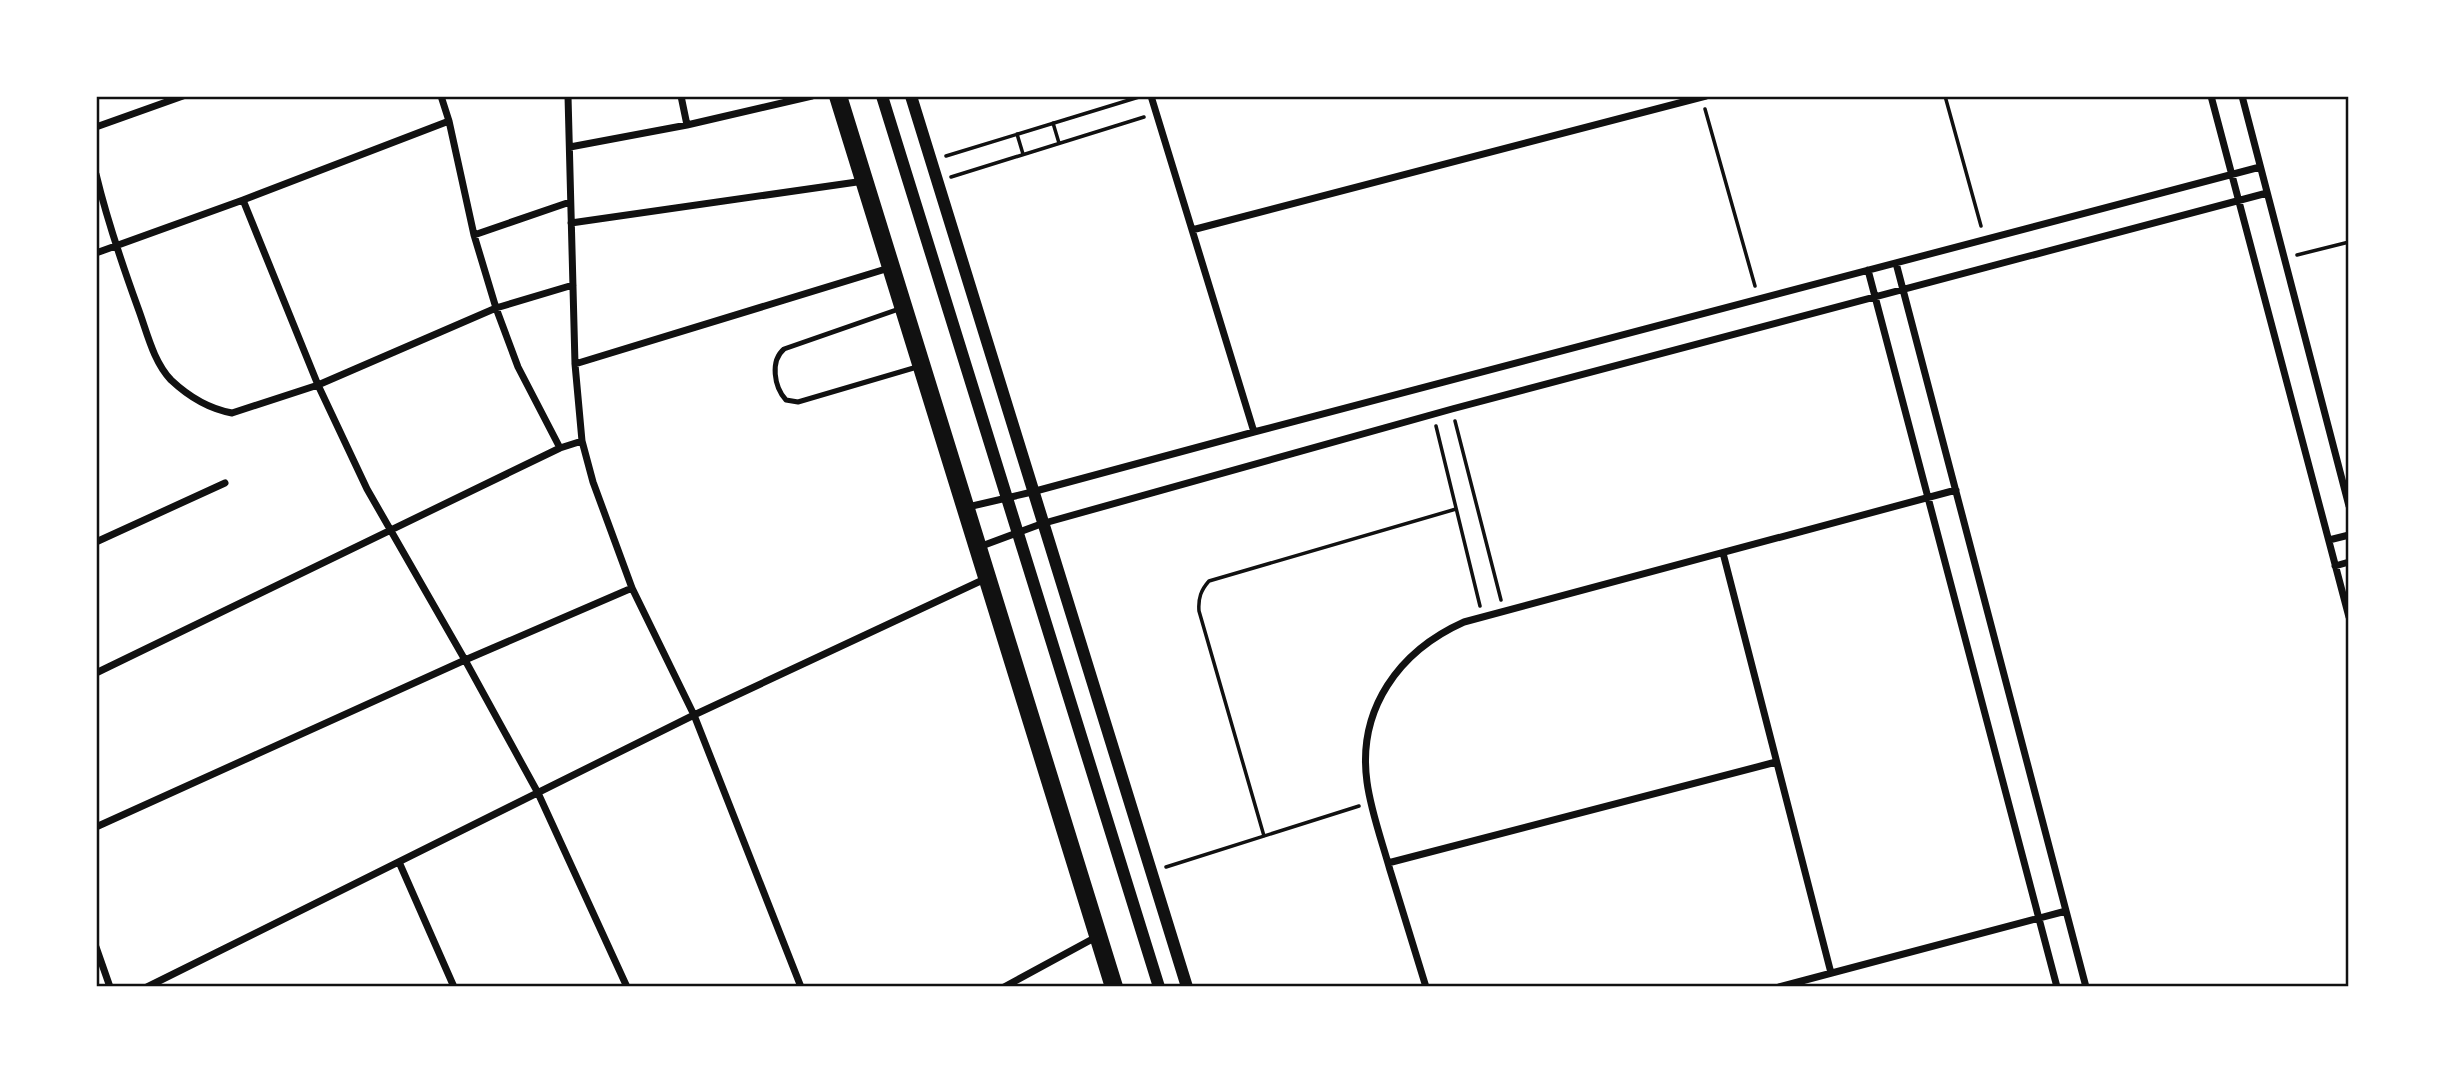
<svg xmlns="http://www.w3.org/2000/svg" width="2445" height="1083" font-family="Signika,sans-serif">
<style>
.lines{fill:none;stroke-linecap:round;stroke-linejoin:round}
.path{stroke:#111;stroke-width:3.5}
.service{stroke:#111;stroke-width:5}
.minor{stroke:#111;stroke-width:7}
.tertiary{stroke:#111;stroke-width:12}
.primary{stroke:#111;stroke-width:18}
.neatline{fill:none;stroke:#111;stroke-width:2.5}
</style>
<rect width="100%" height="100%" fill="#fff"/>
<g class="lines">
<path class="path" d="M 1945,96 L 1981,226
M 1705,109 L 1755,286
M 1053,123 L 1059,143
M 1017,134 L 1023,154
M 946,156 L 1139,97
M 951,177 L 1144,117
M 2297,255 L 2349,242
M 1455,421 L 1501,600
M 1436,426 L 1480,606
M 1264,836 L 1199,611 C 1198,598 1201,590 1209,581 L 1456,509
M 1166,867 L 1359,806"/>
<path class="service" d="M 899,309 L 784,349 C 770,361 774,387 786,400 L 798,402 L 917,367"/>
<path class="minor" d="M 441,96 L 449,121 L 474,235 L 496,308 L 518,367 L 560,448
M 568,96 L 575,364 L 582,441 L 593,482 L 632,588 L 694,715 L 801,987
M 681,96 L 687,125
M 1151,96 L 1254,432
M 2211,96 L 2349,617
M 2242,96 L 2349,506
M 96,127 L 183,96
M 570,147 L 687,125 L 812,96
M 96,174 C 107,220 122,264 138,308 C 147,332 153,361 171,380 C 188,396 210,409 232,413 L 318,385 L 496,308 L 573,285
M 243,200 L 318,385 L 367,489 L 465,660 L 538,793 L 627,987
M 571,223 L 864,181
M 1192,230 L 1706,96
M 474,235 L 570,202
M 96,253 L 243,200 L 449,121
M 1896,263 L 2086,987
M 1868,270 L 2057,987
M 575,364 L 889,268
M 968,507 L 1032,492 L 1254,432 L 2260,167
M 2329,540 L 2349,535
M 96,542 L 225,483
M 979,547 L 1041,524 L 1452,409 L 2267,193
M 1723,553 L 1831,973
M 2335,566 L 2349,562
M 96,673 L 560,448 L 582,441
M 96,827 L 465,660 L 632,588
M 399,862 L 454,987
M 1388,863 L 1776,762
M 96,947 L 110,987
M 147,987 L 694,715 L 987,578
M 1004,987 L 1098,936
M 1426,987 C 1414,948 1402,909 1390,870 C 1382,841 1371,812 1367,782 C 1357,709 1399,651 1464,622 L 1956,490
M 1779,987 L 2066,911"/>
<path class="tertiary" d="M 882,96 L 1159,987
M 911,96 L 1187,987"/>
<path class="primary" d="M 838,96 L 1114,987"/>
</g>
<rect width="2445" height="1083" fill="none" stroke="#ffffff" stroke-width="196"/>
<rect x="98" y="98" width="2249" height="887" class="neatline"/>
</svg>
